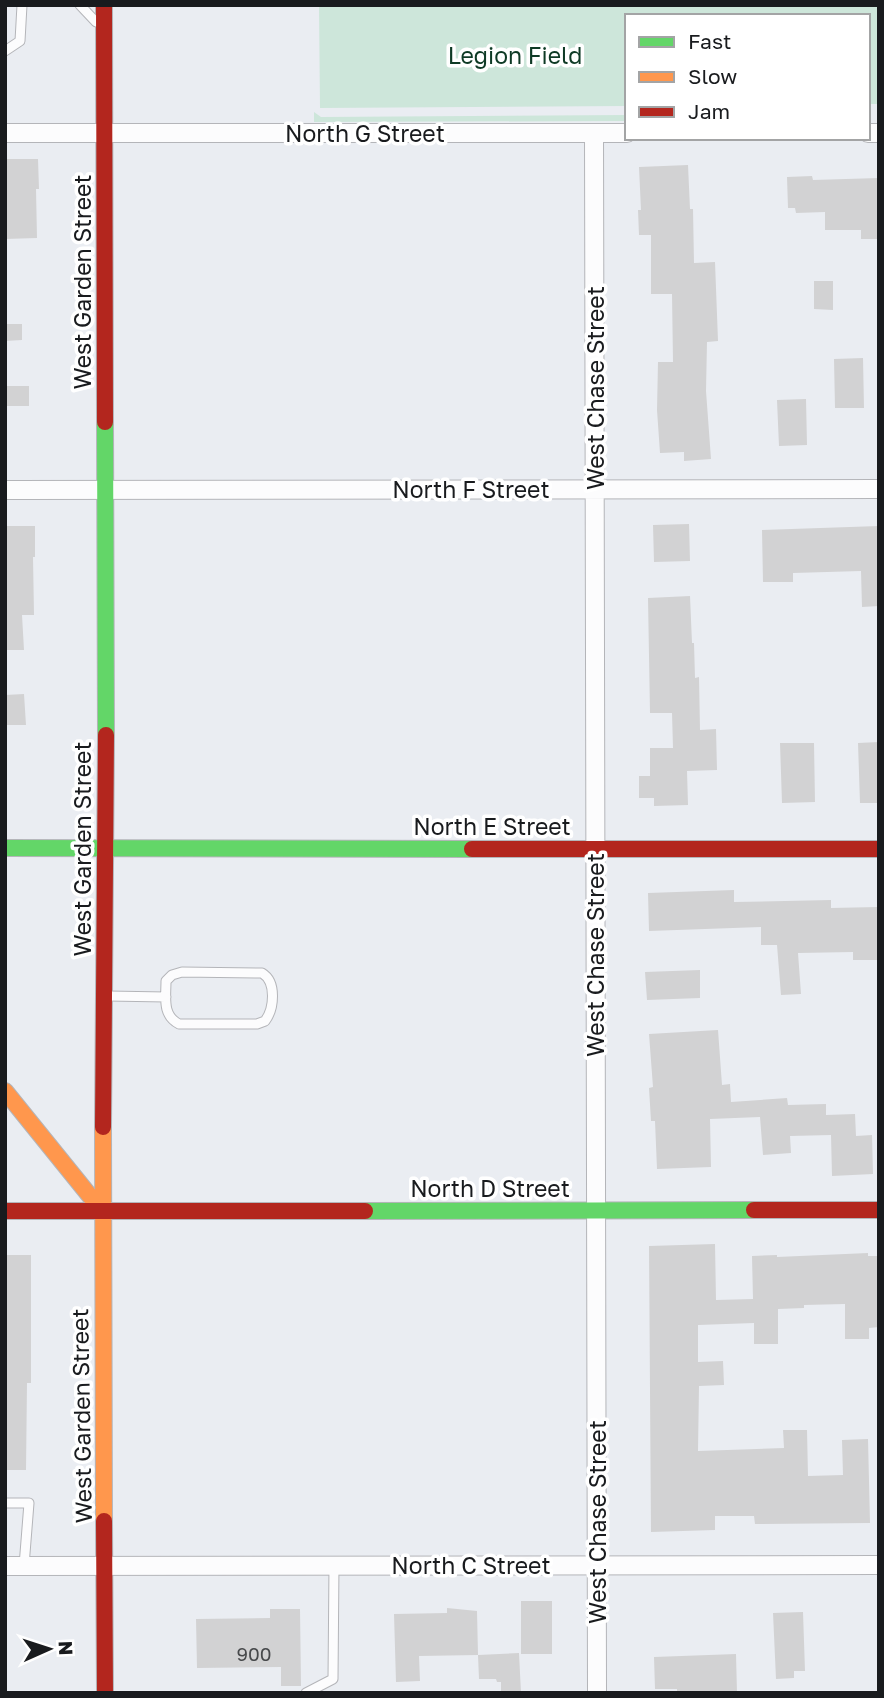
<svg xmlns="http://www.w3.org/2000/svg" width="884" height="1698" font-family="'Golos Text',sans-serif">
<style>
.green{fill:#cde6da}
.building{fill:#d2d2d3}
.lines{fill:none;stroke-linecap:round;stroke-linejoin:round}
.lane-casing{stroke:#b4b5b9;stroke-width:11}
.street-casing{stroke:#b4b5b9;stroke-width:20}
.fast-casing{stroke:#b4b5b9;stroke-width:18}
.slow-casing{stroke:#b4b5b9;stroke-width:18}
.jam-casing{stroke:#b4b5b9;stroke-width:18}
.lane{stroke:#fcfcfd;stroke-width:9}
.street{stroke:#fcfcfd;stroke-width:18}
.fast{stroke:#63d668;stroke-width:16}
.slow{stroke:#ff974d;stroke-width:16}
.jam{stroke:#b3261e;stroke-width:16}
.labels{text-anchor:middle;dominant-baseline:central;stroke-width:7;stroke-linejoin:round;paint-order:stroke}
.number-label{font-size:19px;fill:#47494b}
.park-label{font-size:23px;fill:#0e3a25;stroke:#fff}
.street-label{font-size:23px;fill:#191b1e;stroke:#fff}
</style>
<rect width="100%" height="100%" fill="#eaedf2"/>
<path class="green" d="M 319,5 L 879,5 L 879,104 L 868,104 L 868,16 L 627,16 L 627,106 L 320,108 Z
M 314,112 L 321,117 L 627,115 L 627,121 L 314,122 Z"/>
<path class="building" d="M 5,159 L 38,159 L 39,189 L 36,189 L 37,238 L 5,239 Z
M 688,165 L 690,209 L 693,209 L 694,263 L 715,262 L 718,341 L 707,342 L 706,391 L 711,459 L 684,461 L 684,452 L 660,453 L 657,410 L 658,362 L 673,362 L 672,294 L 651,294 L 651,235 L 639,235 L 638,210 L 641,210 L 639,167 Z
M 812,176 L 813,180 L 879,178 L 879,239 L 861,239 L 861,230 L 825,230 L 825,212 L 796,213 L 795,208 L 788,208 L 787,177 Z
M 814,281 L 833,281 L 833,310 L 814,309 Z
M 5,324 L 22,324 L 22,340 L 5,341 Z
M 863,358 L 864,408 L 835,408 L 834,359 Z
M 5,386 L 29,386 L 29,406 L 5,406 Z
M 806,399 L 807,445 L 779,446 L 777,400 Z
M 689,524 L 690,561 L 654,562 L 653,525 Z
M 5,526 L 35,526 L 35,557 L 33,557 L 34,615 L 22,615 L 24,650 L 5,650 Z
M 879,526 L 879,606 L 862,607 L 861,571 L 793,573 L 793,582 L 763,582 L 762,530 Z
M 690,596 L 692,643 L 694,643 L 695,678 L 699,677 L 700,730 L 716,729 L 717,770 L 687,771 L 688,805 L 654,806 L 654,798 L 639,798 L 639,776 L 650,776 L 650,748 L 673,748 L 672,713 L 650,713 L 648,598 Z
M 24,694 L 26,725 L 5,725 L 5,695 Z
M 879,742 L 879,803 L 860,803 L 858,743 Z
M 780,743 L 814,743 L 815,802 L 782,803 Z
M 734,890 L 734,902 L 831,900 L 831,908 L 878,907 L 879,960 L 853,960 L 853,952 L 798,953 L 801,994 L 781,995 L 777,945 L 761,945 L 761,927 L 649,931 L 648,893 Z
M 700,970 L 700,998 L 647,1000 L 645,972 Z
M 718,1030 L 722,1085 L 730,1084 L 731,1102 L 787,1098 L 788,1105 L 826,1104 L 826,1115 L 855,1114 L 856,1136 L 872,1135 L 873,1174 L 832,1176 L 831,1135 L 790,1136 L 791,1153 L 763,1155 L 760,1117 L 710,1119 L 711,1167 L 657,1169 L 655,1121 L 651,1121 L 649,1088 L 653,1087 L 649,1034 Z
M 715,1244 L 716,1300 L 753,1299 L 752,1256 L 777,1255 L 777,1257 L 868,1253 L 868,1256 L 879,1256 L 879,1327 L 869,1328 L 869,1339 L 845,1339 L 845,1304 L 804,1305 L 804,1308 L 778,1309 L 778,1344 L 754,1344 L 754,1323 L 698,1325 L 698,1362 L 723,1361 L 724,1385 L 699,1386 L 698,1451 L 784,1448 L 783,1430 L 807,1430 L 808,1476 L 843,1475 L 842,1440 L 868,1439 L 870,1523 L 755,1524 L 754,1516 L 715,1516 L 715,1530 L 651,1532 L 649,1246 Z
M 5,1255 L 31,1255 L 31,1383 L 27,1383 L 26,1470 L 5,1470 Z
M 521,1601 L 552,1601 L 552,1654 L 521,1654 Z
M 447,1608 L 477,1611 L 478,1655 L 519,1653 L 521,1693 L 501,1693 L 501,1682 L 497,1682 L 496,1679 L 479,1679 L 478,1655 L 419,1656 L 420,1681 L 396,1682 L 394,1614 L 447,1613 Z
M 270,1609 L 300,1609 L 301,1686 L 281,1686 L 281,1667 L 197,1668 L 196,1619 L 270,1618 Z
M 803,1612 L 805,1671 L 794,1671 L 794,1678 L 776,1679 L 773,1613 Z
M 736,1654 L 737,1693 L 677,1693 L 677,1689 L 655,1689 L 654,1657 Z"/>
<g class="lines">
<g class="lane-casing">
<path id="lane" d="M 80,5 L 96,22
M 5,51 L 20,41 L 22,5
M 182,972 L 262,973 C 277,982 274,1009 265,1021 L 257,1024 L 179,1024 C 162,1015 166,998 166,981 L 172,975 Z
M 108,996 L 166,997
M 5,1503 L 29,1503 L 24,1566
M 306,1693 L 333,1679 L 334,1565"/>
</g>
<g class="street-casing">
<path id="street" d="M 5,133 L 627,133
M 594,133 L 597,1693
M 868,133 L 879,133
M 5,490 L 879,489
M 5,1566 L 879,1565"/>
</g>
<g class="fast-casing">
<path id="fast" d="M 105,422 L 106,735
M 5,848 L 472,849
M 365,1211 L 754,1210"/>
</g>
<g class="slow-casing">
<path id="slow" d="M 5,1091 L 102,1211
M 103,1127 L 104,1521"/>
</g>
<g class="jam-casing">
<path id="jam" d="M 104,5 L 105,422
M 472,849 L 879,849
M 103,1127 L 106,735
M 754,1210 L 879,1210
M 5,1211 L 365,1211
M 104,1521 L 105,1693"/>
</g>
<use href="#lane" class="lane"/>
<use href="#street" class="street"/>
<use href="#fast" class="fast"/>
<use href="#slow" class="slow"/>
<use href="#jam" class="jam"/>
</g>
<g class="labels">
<g class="number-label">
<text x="254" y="1653">900</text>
</g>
<g class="park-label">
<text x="515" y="55">Legion Field</text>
</g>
<g class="street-label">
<text x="365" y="133">North G Street</text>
<text transform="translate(82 282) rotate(-90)">West Garden Street</text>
<text transform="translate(595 388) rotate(-90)">West Chase Street</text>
<text x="471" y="489">North F Street</text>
<text x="492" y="826">North E Street</text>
<text transform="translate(82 849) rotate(-90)">West Garden Street</text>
<text transform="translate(595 955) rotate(-90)">West Chase Street</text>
<text x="490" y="1188">North D Street</text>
<text transform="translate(81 1416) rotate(-91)">West Garden Street</text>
<text transform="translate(597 1522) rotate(-90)">West Chase Street</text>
<text x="471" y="1565">North C Street</text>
</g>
</g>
<rect width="884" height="1698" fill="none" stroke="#191b1e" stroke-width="14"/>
<rect x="625" y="14" width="245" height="126" fill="#ffffff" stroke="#a3a4a5" stroke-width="2"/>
<rect x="639" y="37" width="35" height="10" fill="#63d668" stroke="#a3a4a5" stroke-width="2"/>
<text x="688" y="49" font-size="21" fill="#191b1e">Fast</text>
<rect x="639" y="72" width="35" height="10" fill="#ff974d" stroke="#a3a4a5" stroke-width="2"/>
<text x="688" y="84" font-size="21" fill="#191b1e">Slow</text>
<rect x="639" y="107" width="35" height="10" fill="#b3261e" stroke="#a3a4a5" stroke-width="2"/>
<text x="688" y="119" font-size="21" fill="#191b1e">Jam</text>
<g transform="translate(49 1649) rotate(87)" stroke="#ffffff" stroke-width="5" paint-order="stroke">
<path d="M0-5L12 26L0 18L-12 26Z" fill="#191b1e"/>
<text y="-10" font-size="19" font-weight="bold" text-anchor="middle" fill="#191b1e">N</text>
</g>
</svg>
